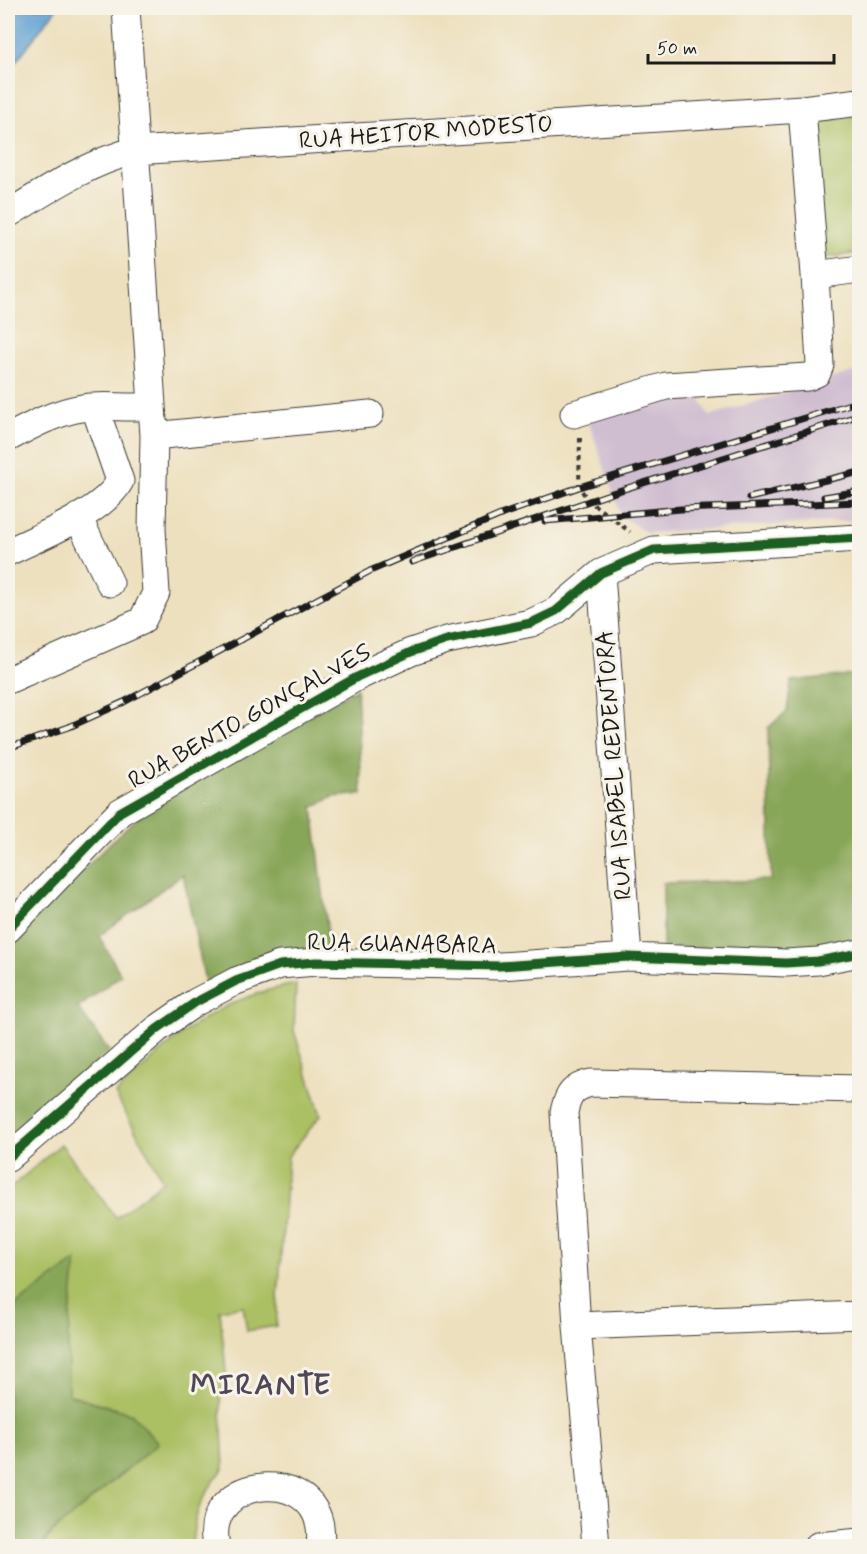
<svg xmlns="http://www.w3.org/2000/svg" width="867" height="1554" font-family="Mynerve,sans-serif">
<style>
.industrial{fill:#cfbdd0}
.green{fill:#abbf63;stroke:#646e40;stroke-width:1.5}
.forest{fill:#88a659;stroke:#52613a;stroke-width:1.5}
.water{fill:#61a0d3;stroke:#3e5e78;stroke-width:1.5}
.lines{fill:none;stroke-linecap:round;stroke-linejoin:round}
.minor-casing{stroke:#3b3934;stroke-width:29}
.path{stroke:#3b3934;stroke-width:4;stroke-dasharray:4.5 4.5;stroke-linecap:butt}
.minor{stroke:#fff;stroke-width:27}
.rail-casing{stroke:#1c1c1c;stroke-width:7}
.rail{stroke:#f7f3e8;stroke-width:4.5;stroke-dasharray:14;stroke-linecap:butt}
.cycleway-casing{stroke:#f7f3e8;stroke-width:13}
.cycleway{stroke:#1b5e20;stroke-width:9}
.labels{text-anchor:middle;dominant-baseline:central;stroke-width:6;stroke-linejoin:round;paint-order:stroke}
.street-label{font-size:24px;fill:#1c1c1c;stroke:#f7f3e8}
.district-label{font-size:30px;font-weight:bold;letter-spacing:1.5px;fill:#504858;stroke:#f7f3e8}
</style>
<rect width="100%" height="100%" fill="#f7f3e8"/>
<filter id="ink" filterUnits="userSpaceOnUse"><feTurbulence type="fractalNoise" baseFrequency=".0167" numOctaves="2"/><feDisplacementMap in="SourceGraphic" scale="12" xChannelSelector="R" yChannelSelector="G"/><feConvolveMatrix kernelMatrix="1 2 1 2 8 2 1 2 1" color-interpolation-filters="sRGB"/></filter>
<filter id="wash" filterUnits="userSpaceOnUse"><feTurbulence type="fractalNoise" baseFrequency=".008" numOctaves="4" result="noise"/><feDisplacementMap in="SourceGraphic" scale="24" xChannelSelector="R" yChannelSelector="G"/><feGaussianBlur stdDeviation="1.35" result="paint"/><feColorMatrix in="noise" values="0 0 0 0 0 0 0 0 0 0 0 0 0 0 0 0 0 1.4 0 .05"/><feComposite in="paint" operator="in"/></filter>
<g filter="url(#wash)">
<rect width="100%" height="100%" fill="#ede0be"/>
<path class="industrial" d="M 859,370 L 859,520 L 647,533 L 621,516 L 588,420 L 696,390 L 709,416 Z"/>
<path class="green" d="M 859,116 L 859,253 L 823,258 L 811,122 Z
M 296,984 L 294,1031 L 321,1115 L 288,1156 L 276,1326 L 247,1331 L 243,1306 L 220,1310 L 227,1383 L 220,1390 L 224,1468 C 202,1495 194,1511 192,1546 L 43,1546 L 132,1414 L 68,1394 L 68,1336 L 75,1262 L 8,1311 L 8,1190 L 61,1144 L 116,1218 L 163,1181 L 115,1094 C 175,1038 211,999 296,984 Z"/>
<path class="forest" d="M 859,674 L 859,940 C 796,956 729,948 663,947 L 663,883 L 771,880 L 768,728 L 787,711 L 791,681 Z
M 357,688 L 362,794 L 333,797 L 313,807 L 330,952 L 206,986 L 183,874 L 99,936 L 121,975 L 78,1008 L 109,1051 L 8,1140 L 8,946 L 115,838 L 149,808 Z
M 76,1261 L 68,1336 L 68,1394 L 132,1414 L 158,1443 L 46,1538 L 43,1546 L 8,1546 L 8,1311 Z"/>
<path class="water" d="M 8,8 L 57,8 L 8,72 Z"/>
</g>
<g filter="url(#ink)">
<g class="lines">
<g class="minor-casing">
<path id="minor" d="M 802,109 L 815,275 L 860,269
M 8,214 C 49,189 87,163 134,151 L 802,109 L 860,102
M 574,414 L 666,386 L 808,377 L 817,373 L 820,365 L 815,275
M 154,436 L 370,414
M 8,438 C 30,426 56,412 82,408 C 102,404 129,409 152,406
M 78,517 L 110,583
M 8,552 C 40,536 103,513 120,481 L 95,408
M 601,573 L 628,957
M 8,680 L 142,621 L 156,593 L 152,529 L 154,436 L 126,8
M 8,929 L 120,812 L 357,677 L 411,652 L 447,640 L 531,623 L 556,611 L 601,573 L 654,550 L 860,538
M 8,1158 L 157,1029 L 196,1002 L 236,981 L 280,965 L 316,962 L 500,966 L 628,957 L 786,963 L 818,961 L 860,953
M 577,1326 L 860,1315
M 216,1546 C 200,1472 331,1462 320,1546
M 596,1546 L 577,1326 L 564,1112 C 568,1094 573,1087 591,1083 L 860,1089
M 818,1546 L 860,1542"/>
</g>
<path class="path" d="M 580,438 L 579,487 L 589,501 L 630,532"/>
<use href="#minor" class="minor"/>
<g class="rail-casing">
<path id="rail" d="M 824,497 L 860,491
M 749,498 L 860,472
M 545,521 L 681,509 L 860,502
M 412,562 L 618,491 L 860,415
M 8,748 L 69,727 L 124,702 L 370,571 L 503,514 L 579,487 L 860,401"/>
</g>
<use href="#rail" class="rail"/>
<g class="cycleway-casing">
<path id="cycleway" d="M 8,929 L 120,812 L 357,677 L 411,652 L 447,640 L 531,623 L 556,611 L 601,573 L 654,550 L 860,538
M 8,1158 L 157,1029 L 196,1002 L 236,981 L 280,965 L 316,962 L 500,966 L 628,957 L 786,963 L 818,961 L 860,953"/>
</g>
<use href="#cycleway" class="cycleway"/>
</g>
</g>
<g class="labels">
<g class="street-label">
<text transform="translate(426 133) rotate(-4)">RUA HEITOR MODESTO</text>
<text transform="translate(250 717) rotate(-29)">RUA BENTO GONÇALVES</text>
<text transform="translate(615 765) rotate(-94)">RUA ISABEL REDENTORA</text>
<text transform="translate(402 945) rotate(1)">RUA GUANABARA</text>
</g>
<g class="district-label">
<text x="261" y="1385">MIRANTE</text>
</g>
</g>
<rect width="867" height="1554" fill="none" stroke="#f7f3e8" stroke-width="30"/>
<path d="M648 54v9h186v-9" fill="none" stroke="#1c1c1c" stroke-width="3"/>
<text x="657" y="54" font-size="18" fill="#1c1c1c" stroke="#f7f3e8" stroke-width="4.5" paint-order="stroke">50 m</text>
</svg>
